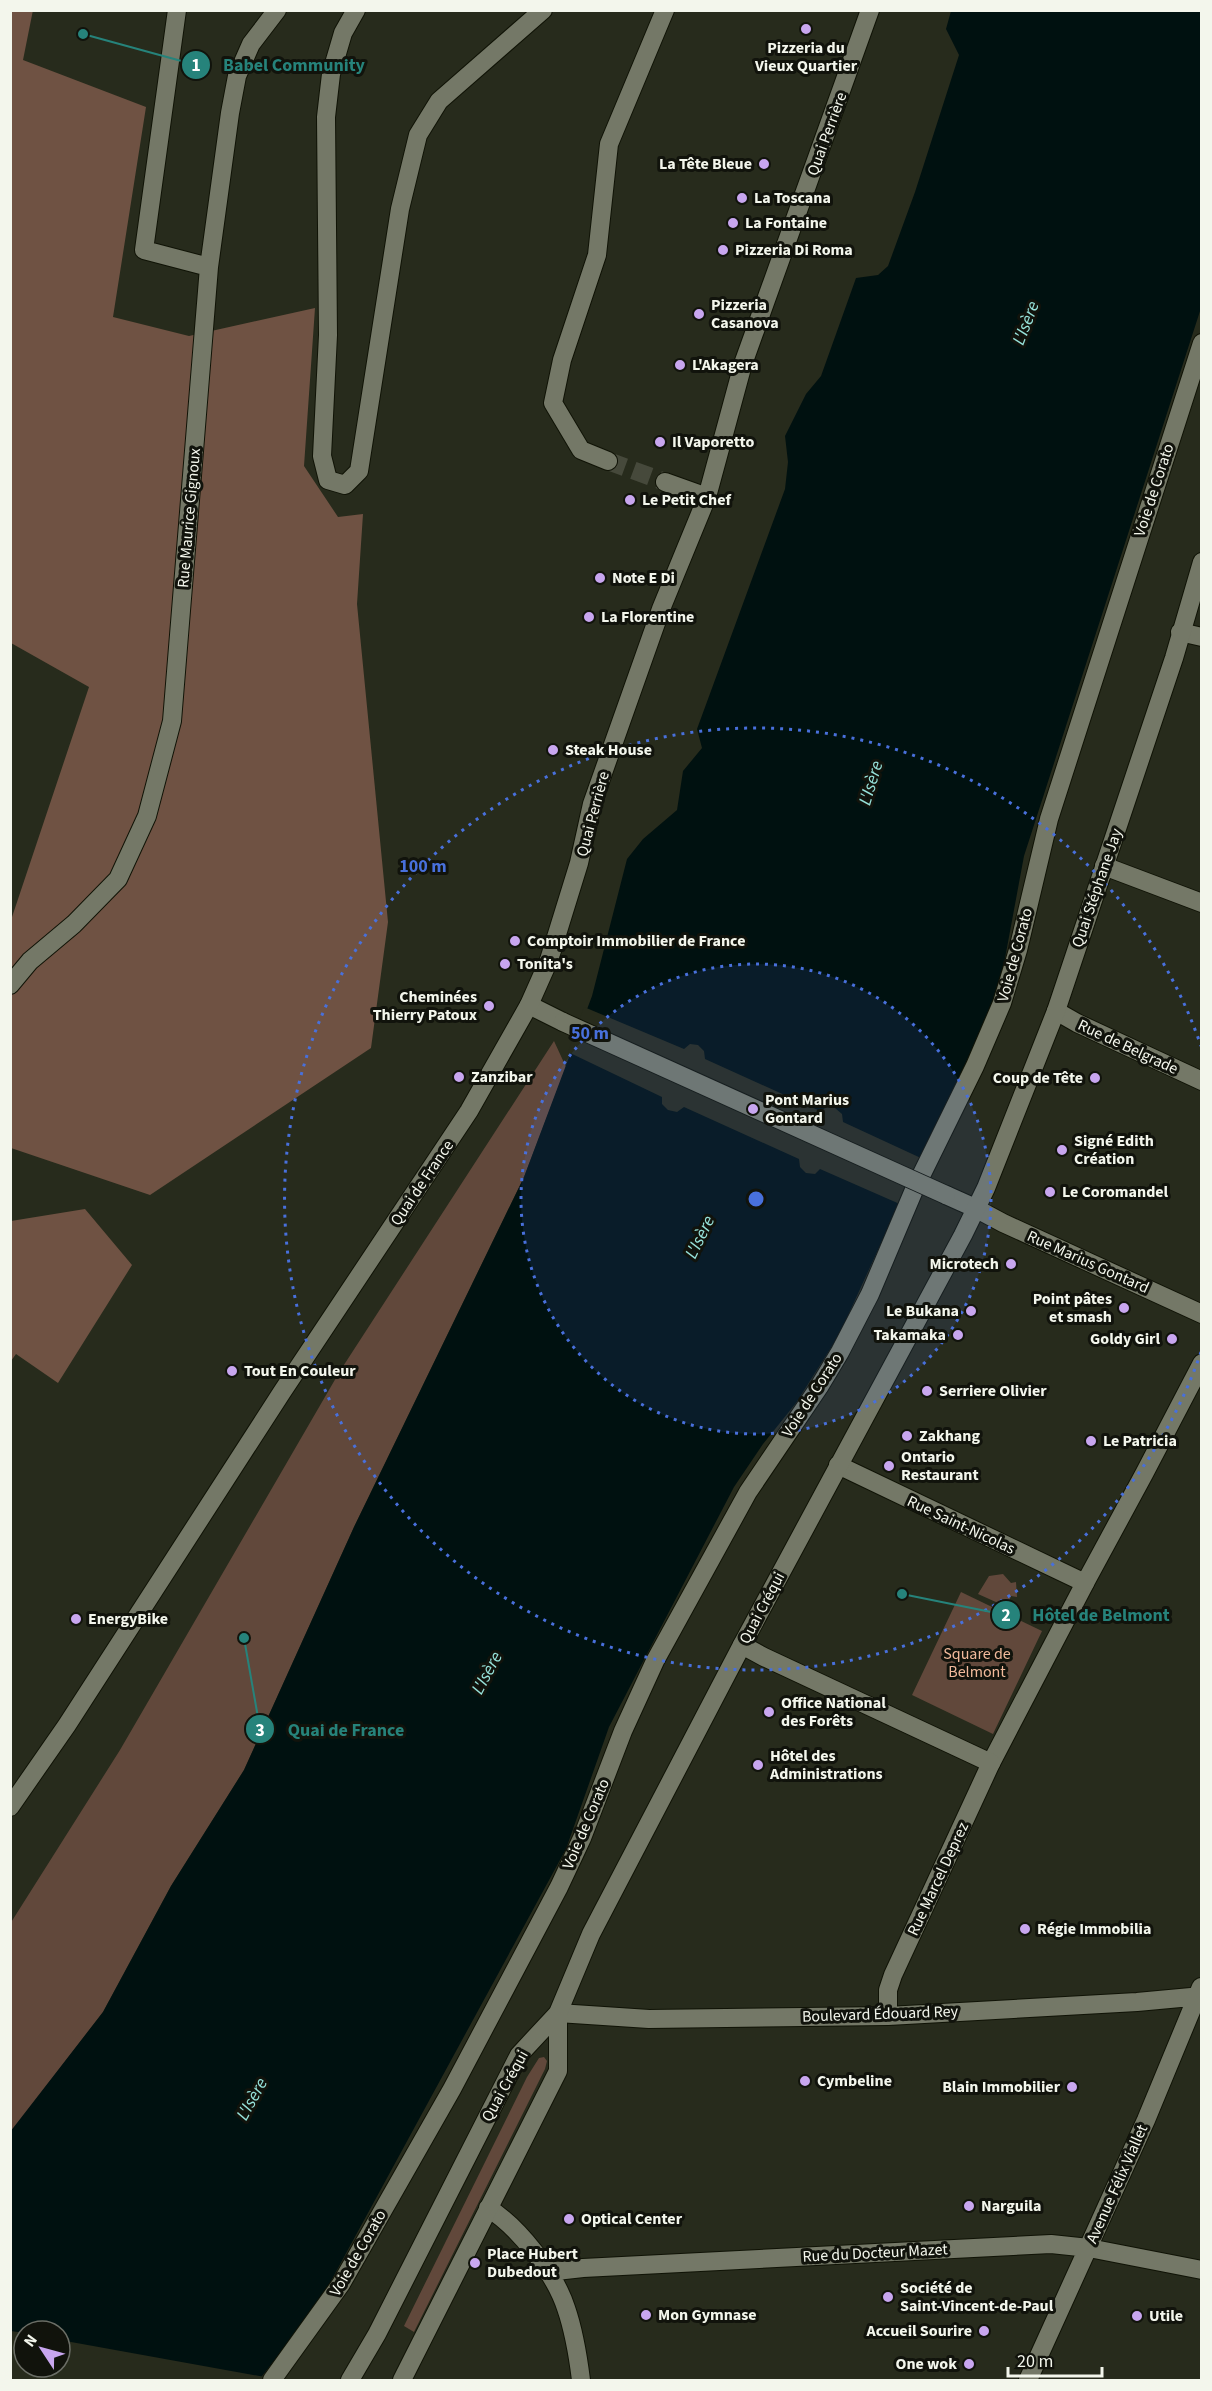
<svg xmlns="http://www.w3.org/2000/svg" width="1212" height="2391" font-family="'Source Sans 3',sans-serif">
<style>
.green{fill:#61483b}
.forest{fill:#6f5243}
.water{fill:#001110;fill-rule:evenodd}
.pier{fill:#272b1c}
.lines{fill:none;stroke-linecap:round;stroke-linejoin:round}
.minor-tunnel{stroke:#46493b;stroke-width:18;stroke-dasharray:18 9;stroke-linecap:butt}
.pedestrian-casing{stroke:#101306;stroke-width:20}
.minor-casing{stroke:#101306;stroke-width:20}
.tertiary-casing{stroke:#101306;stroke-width:20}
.secondary-casing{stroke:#101306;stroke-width:20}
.pedestrian{stroke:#747867;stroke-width:18}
.minor{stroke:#747867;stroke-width:18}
.tertiary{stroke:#747867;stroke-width:18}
.secondary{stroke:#747867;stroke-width:18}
.tertiary-bridge-casing{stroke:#101306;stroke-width:20;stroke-linecap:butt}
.tertiary-bridge{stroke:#747867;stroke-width:18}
.ring{fill:none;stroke:#4870dc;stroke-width:3;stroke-dasharray:3 6}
.poi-dot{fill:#c8a6ef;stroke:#11130c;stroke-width:2}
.labels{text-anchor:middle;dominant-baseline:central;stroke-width:6;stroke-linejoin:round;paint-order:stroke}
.poi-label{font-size:16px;font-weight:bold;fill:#f3f6ec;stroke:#11130c;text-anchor:start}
.street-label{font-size:16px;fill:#f3f6ec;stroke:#11130c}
.park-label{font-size:16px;fill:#f0b99b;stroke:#11130c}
.water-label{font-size:18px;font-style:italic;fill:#97e3db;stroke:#11130c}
.centre{fill:#4870dc;stroke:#11130c;stroke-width:3}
.ring-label{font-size:18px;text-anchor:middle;font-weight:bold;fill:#4870dc;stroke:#11130c;stroke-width:6;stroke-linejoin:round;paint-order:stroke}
.leader{fill:none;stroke:#26837b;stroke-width:2}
.callout-dot{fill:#26837b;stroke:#11130c;stroke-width:2}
.mark-label{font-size:18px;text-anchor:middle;font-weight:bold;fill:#fff}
.callout-label{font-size:18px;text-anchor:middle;font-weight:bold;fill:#26837b;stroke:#11130c;stroke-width:6;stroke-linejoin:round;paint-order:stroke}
</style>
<rect width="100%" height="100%" fill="#272b1c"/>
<path class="green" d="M 554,1041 L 566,1067 L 524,1177 L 354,1527 L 244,1770 L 171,1886 L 103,2012 L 11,2132 L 10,1924 L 120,1750 L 340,1371 Z
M 1003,1574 L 1011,1583 L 1016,1582 L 1017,1597 L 1011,1596 L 1007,1607 L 978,1594 L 989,1576 Z
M 961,1592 L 1042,1631 L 993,1734 L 912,1695 Z
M 544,2057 L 547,2061 L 545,2069 L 414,2332 L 404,2326 L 527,2077 L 539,2058 Z"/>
<path class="forest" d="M 33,10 L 23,60 L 146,107 L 113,317 L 189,336 L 315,308 L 304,466 L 338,517 L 363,514 L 357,604 L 388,922 L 371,1048 L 150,1195 L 11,1148 L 11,920 L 89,687 L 11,643 L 10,11 Z
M 85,1209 L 132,1265 L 58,1383 L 16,1354 L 11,1361 L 11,1221 Z"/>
<path class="water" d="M 951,11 L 1201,11 L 1201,308 L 1024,856 L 998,996 L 926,1145 L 839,1335 L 796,1403 L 763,1444 L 734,1487 L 609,1727 L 566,1849 L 319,2303 L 259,2380 L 11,2380 L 10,2132 L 103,2012 L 171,1886 L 244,1770 L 354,1527 L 524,1177 L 592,996 L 627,859 L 643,839 L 677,810 L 683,771 L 702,748 L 697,729 L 785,489 L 788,462 L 785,436 L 806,394 L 821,376 L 856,278 L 878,275 L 888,266 L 915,192 L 959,55 L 946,29 ZM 24,2331 L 60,2331 L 60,2367 L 24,2367 Z"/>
<path class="pier" d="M 584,1007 L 684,1049 L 690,1044 L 698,1045 L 704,1051 L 705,1059 L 820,1111 L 827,1107 L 835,1108 L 842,1114 L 843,1122 L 923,1159 L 902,1205 L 820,1169 L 815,1174 L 806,1173 L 800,1167 L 799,1159 L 684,1107 L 677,1112 L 668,1110 L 662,1104 L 662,1097 L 568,1052 Z
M 11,2331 L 24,2333 L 24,2367 L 60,2367 L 60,2340 L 265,2377 L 263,2380 L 10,2380 Z"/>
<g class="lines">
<path class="minor-tunnel" d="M 608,461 L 665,482"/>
<g class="pedestrian-casing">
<path id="pedestrian" d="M 1180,632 L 1202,637
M 1104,866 L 1202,903
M 991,1763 L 1085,1583"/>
</g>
<g class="minor-casing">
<path id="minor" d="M 177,10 L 144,250 L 209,267
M 356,10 L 343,33 L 331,74 L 326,117 L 328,335 L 322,456 L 328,480 L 345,485 L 359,471 L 400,209 L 418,135 L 439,101 L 543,10
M 608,461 L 581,450 L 553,403 L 562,360 L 597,255 L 609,144 L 665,10
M 665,482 L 707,497
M 10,985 L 30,961 L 74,924 L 118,879 L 147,816 L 172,721 L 209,267 L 230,113 L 237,76 L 251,44 L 277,10
M 1056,1011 L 1077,1023 L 1202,1081
M 975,1208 L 1003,1223 L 1202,1314
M 838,1465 L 1085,1583 L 1144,1474 L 1202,1363
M 742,1645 L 764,1657 L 991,1763 L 893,1975 L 888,1990 L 888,2016
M 558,2013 L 649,2019 L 888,2016 L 1137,2002 L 1202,1996
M 488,2208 C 519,2227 555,2274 566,2308 C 574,2331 578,2356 581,2380
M 547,2272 L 583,2268 L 1051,2244 L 1089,2248 L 1202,2270
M 1028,2380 L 1146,2120 L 1201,1987"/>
</g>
<g class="tertiary-casing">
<path id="tertiary" d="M 529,1005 L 563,1022
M 946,1195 L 975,1208
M 272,2380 L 341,2284 L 452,2089 L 559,1887 L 582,1838 L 623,1731 L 655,1661 L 748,1492 L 819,1387 L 840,1352 L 870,1294 L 914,1190 L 975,1066 L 1002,1003 L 1018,950 L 1049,819 L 1202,343"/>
</g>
<g class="secondary-casing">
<path id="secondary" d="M 10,1807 L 67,1725 L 282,1392 L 469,1111 L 529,1005 L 549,960 L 579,863 L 592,804 L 661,609 L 707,497 L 743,364 L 870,10
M 350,2380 L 377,2334 L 519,2055 L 558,2013 L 591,1934 L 742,1645 L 963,1235 L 986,1188 L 1056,1011 L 1174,658 L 1202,562
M 402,2380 L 558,2071 L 558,2013"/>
</g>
<use href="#pedestrian" class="pedestrian"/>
<use href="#minor" class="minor"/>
<use href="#tertiary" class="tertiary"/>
<use href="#secondary" class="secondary"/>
<g class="tertiary-bridge-casing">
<path id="tertiary-bridge" d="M 563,1022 L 946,1195"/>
</g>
<use href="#tertiary-bridge" class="tertiary-bridge"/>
</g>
<circle cx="756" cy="1199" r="235" fill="#4870dc" fill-opacity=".12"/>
<g class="ring">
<circle cx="756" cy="1199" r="235"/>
<path d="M1201 1352A471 471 0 1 1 1201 1046"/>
</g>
<g class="poi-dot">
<circle cx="806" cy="29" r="6"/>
<circle cx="764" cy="164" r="6"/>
<circle cx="742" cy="198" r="6"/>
<circle cx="733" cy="223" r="6"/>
<circle cx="723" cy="250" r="6"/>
<circle cx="699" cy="314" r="6"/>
<circle cx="680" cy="365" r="6"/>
<circle cx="660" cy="442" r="6"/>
<circle cx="630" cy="500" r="6"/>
<circle cx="600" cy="578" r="6"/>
<circle cx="589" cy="617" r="6"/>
<circle cx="553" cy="750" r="6"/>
<circle cx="515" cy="941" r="6"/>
<circle cx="505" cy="964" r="6"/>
<circle cx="489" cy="1006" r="6"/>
<circle cx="459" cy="1077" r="6"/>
<circle cx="1095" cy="1078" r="6"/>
<circle cx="753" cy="1109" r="6"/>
<circle cx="1062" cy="1150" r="6"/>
<circle cx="1050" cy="1192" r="6"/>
<circle cx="1011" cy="1264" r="6"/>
<circle cx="1124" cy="1308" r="6"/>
<circle cx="971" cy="1311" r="6"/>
<circle cx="958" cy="1335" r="6"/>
<circle cx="1172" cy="1339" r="6"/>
<circle cx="232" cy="1371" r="6"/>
<circle cx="927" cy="1391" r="6"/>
<circle cx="907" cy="1436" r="6"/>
<circle cx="1091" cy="1441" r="6"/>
<circle cx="889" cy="1466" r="6"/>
<circle cx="76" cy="1619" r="6"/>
<circle cx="769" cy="1712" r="6"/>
<circle cx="758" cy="1765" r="6"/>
<circle cx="1025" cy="1929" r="6"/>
<circle cx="805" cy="2081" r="6"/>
<circle cx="1072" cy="2087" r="6"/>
<circle cx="969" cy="2206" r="6"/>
<circle cx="569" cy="2219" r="6"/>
<circle cx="475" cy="2263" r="6"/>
<circle cx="888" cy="2297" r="6"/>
<circle cx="646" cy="2315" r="6"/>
<circle cx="1137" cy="2316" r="6"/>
<circle cx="984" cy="2331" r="6"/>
<circle cx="969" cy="2364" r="6"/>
</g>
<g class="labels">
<g class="poi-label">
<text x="806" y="48" text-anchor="middle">Pizzeria du<tspan x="806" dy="18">Vieux Quartier</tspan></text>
<text x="752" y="164" text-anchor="end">La Tête Bleue</text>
<text x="754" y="198">La Toscana</text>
<text x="745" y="223">La Fontaine</text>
<text x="735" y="250">Pizzeria Di Roma</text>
<text x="711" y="305">Pizzeria<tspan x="711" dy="18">Casanova</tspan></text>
<text x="692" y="365">L'Akagera</text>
<text x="672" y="442">Il Vaporetto</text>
<text x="642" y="500">Le Petit Chef</text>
<text x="612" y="578">Note E Di</text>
<text x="601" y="617">La Florentine</text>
<text x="565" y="750">Steak House</text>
<text x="527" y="941">Comptoir Immobilier de France</text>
<text x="517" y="964">Tonita's</text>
<text x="477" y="997" text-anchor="end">Cheminées<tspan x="477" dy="18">Thierry Patoux</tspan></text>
<text x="471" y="1077">Zanzibar</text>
<text x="1083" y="1078" text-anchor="end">Coup de Tête</text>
<text x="765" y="1100">Pont Marius<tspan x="765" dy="18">Gontard</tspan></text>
<text x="1074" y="1141">Signé Edith<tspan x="1074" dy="18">Création</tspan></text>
<text x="1062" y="1192">Le Coromandel</text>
<text x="999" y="1264" text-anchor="end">Microtech</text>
<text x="1112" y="1299" text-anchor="end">Point pâtes<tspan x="1112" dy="18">et smash</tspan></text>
<text x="959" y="1311" text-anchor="end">Le Bukana</text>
<text x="946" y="1335" text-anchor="end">Takamaka</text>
<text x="1160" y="1339" text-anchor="end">Goldy Girl</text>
<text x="244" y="1371">Tout En Couleur</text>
<text x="939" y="1391">Serriere Olivier</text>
<text x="919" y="1436">Zakhang</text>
<text x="1103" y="1441">Le Patricia</text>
<text x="901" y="1457">Ontario<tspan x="901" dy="18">Restaurant</tspan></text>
<text x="88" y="1619">EnergyBike</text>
<text x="781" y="1703">Office National<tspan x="781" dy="18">des Forêts</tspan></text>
<text x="770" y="1756">Hôtel des<tspan x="770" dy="18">Administrations</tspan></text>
<text x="1037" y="1929">Régie Immobilia</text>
<text x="817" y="2081">Cymbeline</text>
<text x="1060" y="2087" text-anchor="end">Blain Immobilier</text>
<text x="981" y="2206">Narguila</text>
<text x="581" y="2219">Optical Center</text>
<text x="487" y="2254">Place Hubert<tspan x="487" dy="18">Dubedout</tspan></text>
<text x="900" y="2288">Société de<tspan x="900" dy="18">Saint-Vincent-de-Paul</tspan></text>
<text x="658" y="2315">Mon Gymnase</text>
<text x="1149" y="2316">Utile</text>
<text x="972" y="2331" text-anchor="end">Accueil Sourire</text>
<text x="957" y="2364" text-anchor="end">One wok</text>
</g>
<g class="street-label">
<text transform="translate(827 134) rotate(-70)">Quai Perrière</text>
<text transform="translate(1154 490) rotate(-72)">Voie de Corato</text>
<text transform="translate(189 518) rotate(-85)">Rue Maurice Gignoux</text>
<text transform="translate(593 814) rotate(-75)">Quai Perrière</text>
<text transform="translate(1097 888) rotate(-71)">Quai Stéphane Jay</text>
<text transform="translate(1015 955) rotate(-75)">Voie de Corato</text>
<text transform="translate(1128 1047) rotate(25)">Rue de Belgrade</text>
<text transform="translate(422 1183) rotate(-56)">Quai de France</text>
<text transform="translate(1088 1262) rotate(24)">Rue Marius Gontard</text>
<text transform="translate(812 1395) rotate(-57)">Voie de Corato</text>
<text transform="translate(961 1525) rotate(25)">Rue Saint-Nicolas</text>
<text transform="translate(762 1608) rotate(-62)">Quai Créqui</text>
<text transform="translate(586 1824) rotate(-67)">Voie de Corato</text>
<text transform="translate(938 1879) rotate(-65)">Rue Marcel Deprez</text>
<text transform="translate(880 2014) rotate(-2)">Boulevard Édouard Rey</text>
<text transform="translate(505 2086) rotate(-61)">Quai Créqui</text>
<text transform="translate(1117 2184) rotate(-66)">Avenue Félix Viallet</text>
<text transform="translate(358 2253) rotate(-60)">Voie de Corato</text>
<text transform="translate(875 2253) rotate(-3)">Rue du Docteur Mazet</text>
</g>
<g class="park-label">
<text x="977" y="1654">Square de<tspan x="977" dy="18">Belmont</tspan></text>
</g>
<g class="water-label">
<text transform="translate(1026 323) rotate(-69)">L'Isère</text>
<text transform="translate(871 783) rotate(-73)">L'Isère</text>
<text transform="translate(700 1237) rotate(-64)">L'Isère</text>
<text transform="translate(487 1673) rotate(-62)">L'Isère</text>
<text transform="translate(252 2099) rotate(-61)">L'Isère</text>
</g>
</g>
<circle cx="756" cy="1199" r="9" class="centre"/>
<g class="ring-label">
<text x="423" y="872">100 m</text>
<text x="590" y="1039">50 m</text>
</g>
<path class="leader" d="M83 34L196 65M902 1594L1006 1615M244 1638L260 1729"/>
<g class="callout-dot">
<circle cx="83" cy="34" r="6"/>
<circle cx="902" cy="1594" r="6"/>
<circle cx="244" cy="1638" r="6"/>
<circle cx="196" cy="65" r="15"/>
<circle cx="1006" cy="1615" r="15"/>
<circle cx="260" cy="1729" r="15"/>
</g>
<g class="mark-label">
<text x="196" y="71">1</text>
<text x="1006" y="1621">2</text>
<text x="260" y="1736">3</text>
</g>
<g class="callout-label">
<text x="294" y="71">Babel Community</text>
<text x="1101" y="1621">Hôtel de Belmont</text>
<text x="346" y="1736">Quai de France</text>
</g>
<rect width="1212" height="2391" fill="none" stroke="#f3f6ec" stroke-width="24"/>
<g transform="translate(42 2349) rotate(306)"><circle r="28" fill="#11130c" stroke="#6b6e66" stroke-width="1.5"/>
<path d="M0-4.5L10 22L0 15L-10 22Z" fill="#c8a6ef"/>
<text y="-9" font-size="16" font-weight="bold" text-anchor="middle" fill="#f3f6ec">N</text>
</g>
<path d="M1008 2367v9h94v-9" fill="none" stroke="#f3f6ec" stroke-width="3"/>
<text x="1017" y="2367" font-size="18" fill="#f3f6ec" stroke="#11130c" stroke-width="4.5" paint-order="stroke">20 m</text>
</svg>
